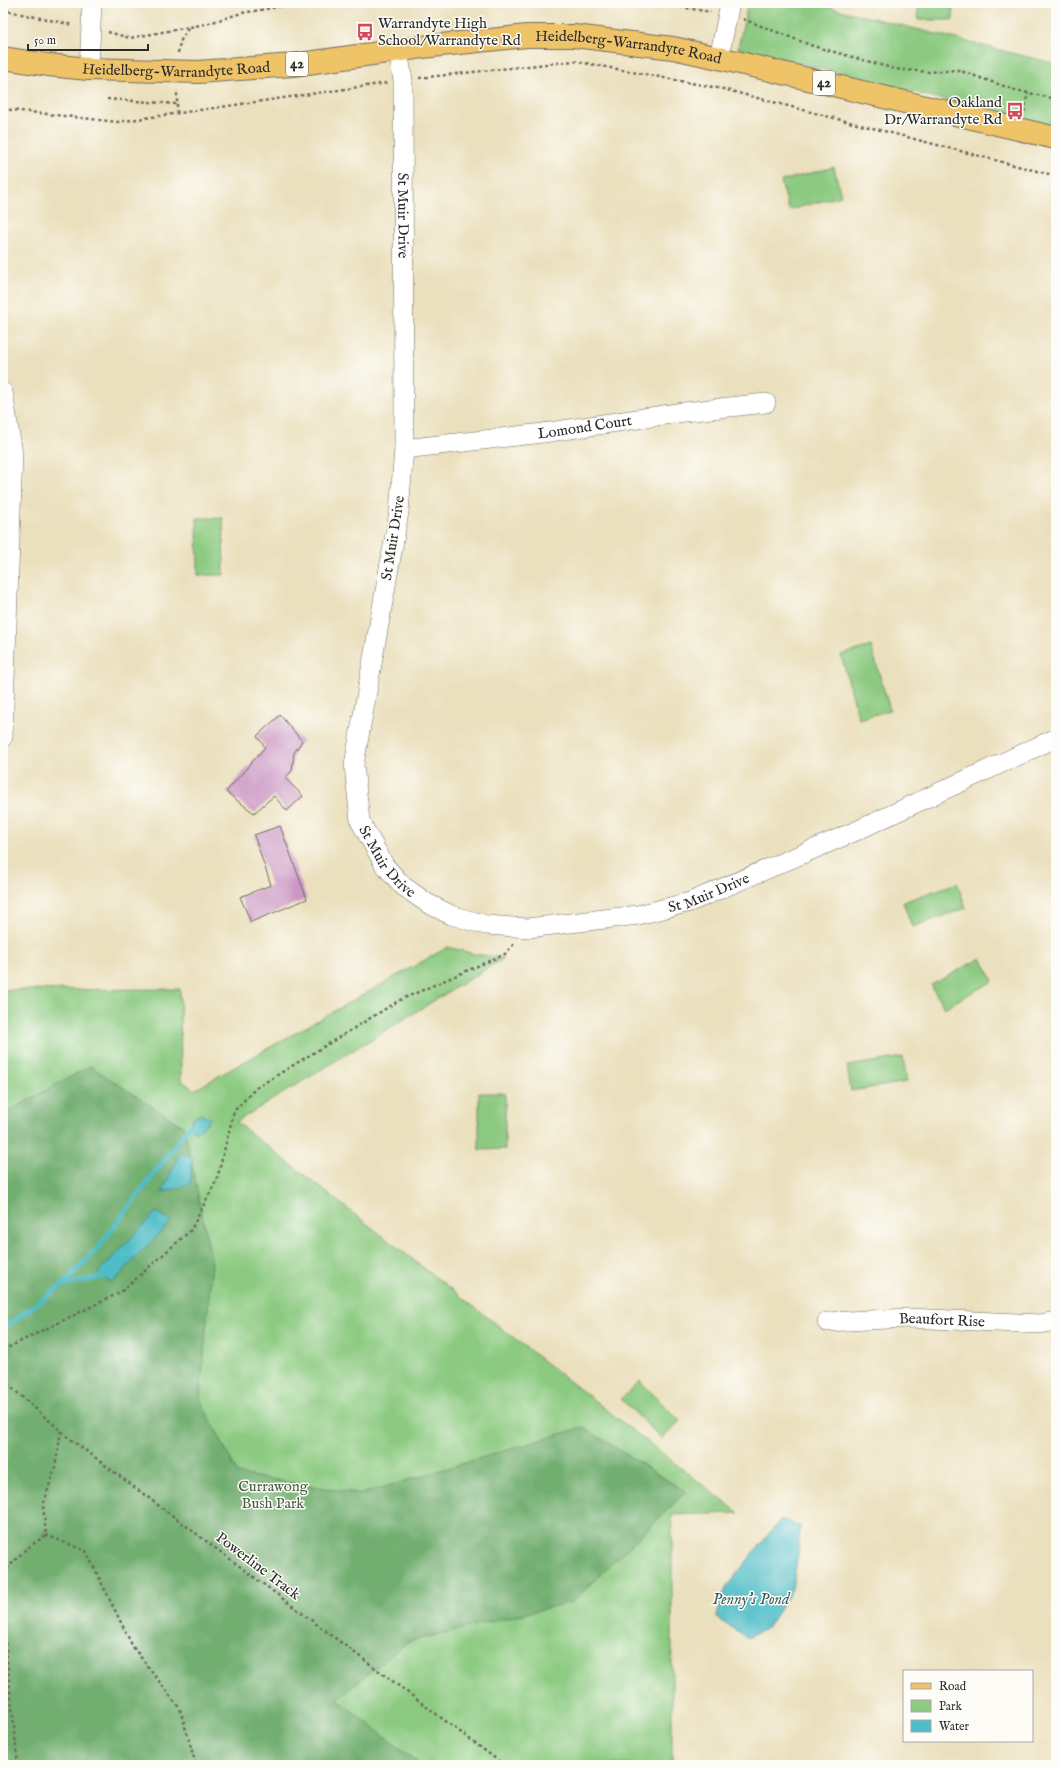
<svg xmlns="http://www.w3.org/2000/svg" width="1059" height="1768" font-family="'IM FELL English',serif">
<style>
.green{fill:#8cca81;stroke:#5c7a56}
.forest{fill:#71ae6f;stroke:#4e6c4d}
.water{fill:#4fbdc7;stroke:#3d7479}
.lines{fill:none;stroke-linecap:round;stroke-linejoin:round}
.stream{stroke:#4fbdc7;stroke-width:5}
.building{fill:#cb96c4}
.minor-casing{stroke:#6e6a5e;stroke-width:20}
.major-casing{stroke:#6e6a5e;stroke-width:24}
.path{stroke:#6e6a5e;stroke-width:2.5;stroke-dasharray:3 3;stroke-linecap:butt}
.minor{stroke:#fff;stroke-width:19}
.major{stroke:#efc469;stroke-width:22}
.labels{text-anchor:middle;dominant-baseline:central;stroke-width:3;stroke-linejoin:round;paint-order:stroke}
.shield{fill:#fdfcf7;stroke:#6a6a68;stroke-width:1}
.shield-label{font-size:14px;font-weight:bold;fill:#2b2b2b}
.poi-label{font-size:15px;fill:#2b2b2b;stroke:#fdfcf7;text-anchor:start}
.street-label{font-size:15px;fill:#2b2b2b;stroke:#fdfcf7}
.park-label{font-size:15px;fill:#485b45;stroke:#fdfcf7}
.water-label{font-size:16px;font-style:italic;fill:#385e62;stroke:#fdfcf7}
</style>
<rect width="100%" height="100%" fill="#fdfcf7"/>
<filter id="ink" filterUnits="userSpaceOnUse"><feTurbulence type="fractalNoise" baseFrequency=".025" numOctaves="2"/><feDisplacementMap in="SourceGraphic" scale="8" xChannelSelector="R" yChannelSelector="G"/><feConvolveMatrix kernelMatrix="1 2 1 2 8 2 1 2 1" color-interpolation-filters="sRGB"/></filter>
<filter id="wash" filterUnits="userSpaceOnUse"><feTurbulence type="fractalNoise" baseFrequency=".012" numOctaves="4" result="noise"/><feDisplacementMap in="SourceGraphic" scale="16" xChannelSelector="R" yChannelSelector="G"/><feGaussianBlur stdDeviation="0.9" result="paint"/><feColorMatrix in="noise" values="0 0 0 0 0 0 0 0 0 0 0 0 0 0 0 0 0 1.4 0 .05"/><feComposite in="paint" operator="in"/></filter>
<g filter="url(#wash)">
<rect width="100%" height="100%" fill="#ebe0bd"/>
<path class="green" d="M 748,3 L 812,3 L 1056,64 L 1056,128 L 738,48 Z
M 918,3 L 953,3 L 953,20 L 918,20 Z
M 834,167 L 841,196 L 789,210 L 781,181 Z
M 197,518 L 223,518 L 224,575 L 198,575 Z
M 871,646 L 890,710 L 859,719 L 841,655 Z
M 957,883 L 966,908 L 912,927 L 903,902 Z
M 448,947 L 474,954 L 504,958 L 236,1122 L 739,1513 L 672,1515 L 672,1765 L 3,1765 L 3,990 L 180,989 L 181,1080 L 194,1090 Z
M 981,958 L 993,981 L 944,1008 L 931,985 Z
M 903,1057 L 907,1082 L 851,1091 L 847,1066 Z
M 479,1093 L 505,1093 L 505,1149 L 479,1150 Z
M 640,1381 L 680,1421 L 662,1439 L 621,1399 Z"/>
<path class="forest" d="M 90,1066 L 184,1127 L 212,1263 L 200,1399 L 238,1474 L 362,1494 L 583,1427 L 686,1492 L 572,1602 L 407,1642 L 337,1699 L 421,1765 L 3,1765 L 3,1114 Z"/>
<path class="water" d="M 200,1114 L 211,1119 L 196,1133 L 190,1126 L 192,1119 Z
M 180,1153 L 193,1157 L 190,1185 L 162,1192 Z
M 156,1212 L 171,1221 L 112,1283 L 98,1273 Z
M 781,1519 L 800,1526 L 798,1554 L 792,1590 L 768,1627 L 748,1638 L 716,1618 L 726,1587 Z"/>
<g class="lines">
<path class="stream" d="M 63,1285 L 103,1277
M 3,1326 L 8,1325 L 62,1285 L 97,1249 L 190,1126"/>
</g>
<g id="blocks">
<path class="building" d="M 280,715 L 302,741 L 294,753 L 292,771 L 285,778 L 303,796 L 287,811 L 274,796 L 254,813 L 226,792 L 265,747 L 257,736 Z
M 280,826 L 307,899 L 251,922 L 240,897 L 271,885 L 254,835 Z"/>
</g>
</g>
<g filter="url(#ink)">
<use href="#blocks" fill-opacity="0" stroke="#6e6a5e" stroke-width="1"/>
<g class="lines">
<g class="minor-casing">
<g id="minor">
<path id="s1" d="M 398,51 L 403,80 L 404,449 L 399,512 L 354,765 L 360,821 L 385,866 L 403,886 L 427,903 L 451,915 L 486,925 L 528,928 L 638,915 L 690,902 L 856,831 L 1056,738"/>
<path d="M 719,58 L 730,3"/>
<path d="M 89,69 L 92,3"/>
<path d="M 3,392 L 13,454 L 3,737"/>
<path id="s2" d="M 404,449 L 543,433 L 684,412 L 766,403"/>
<path id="s3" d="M 827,1322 L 909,1318 L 1040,1324 L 1056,1321"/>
</g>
</g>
<g class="major-casing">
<g id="major">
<path id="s4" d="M 3,58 L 48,65 L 89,69 L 198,72 L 293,65 L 422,47 L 527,36 L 574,36 L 673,48 L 719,58 L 1056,138"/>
</g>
</g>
<path class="path" d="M 441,3 L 444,3
M 657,3 L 711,12
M 3,10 L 73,25
M 743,19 L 813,46 L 895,69 L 929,72 L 958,70 L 1015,90 L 1056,99
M 108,32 L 130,38 L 206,24 L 242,13 L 301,3
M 178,53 L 180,42 L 189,27
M 419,78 L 574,61 L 723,89 L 1056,176
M 107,99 L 177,104 L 177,90
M 177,104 L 177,113
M 3,109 L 117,122 L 387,83
M 1024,112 L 1028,93
M 3,1350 L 121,1292 L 191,1230 L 217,1179 L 234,1111 L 256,1088 L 400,1000 L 505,954 L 514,944
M 3,1380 L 69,1438 L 504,1765
M 46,1535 L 86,1551 L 133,1647 L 180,1709 L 196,1765
M 18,1765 L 4,1631 L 4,1572 L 25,1550 L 46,1535 L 43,1505 L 55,1468 L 61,1431"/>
<use href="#minor" class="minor"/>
<use href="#major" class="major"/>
</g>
</g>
<defs>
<g id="bus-bare" transform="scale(1.38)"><path d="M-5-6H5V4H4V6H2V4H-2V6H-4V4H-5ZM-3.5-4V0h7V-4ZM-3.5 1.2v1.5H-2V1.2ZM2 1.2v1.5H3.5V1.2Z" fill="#d1495b" stroke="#fdfcf7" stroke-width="2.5" paint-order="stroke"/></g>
</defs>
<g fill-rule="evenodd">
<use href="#bus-bare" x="365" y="32"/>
<use href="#bus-bare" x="1015" y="111"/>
</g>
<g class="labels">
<g class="shield">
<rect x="286" y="52" width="22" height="24" rx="3"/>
<rect x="813" y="71" width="22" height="24" rx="3"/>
</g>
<g class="shield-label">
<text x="297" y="64">42</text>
<text x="824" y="83">42</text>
</g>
<g class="poi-label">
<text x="378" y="23">Warrandyte High<tspan x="378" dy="17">School/Warrandyte Rd</tspan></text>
<text x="1002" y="102" text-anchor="end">Oakland<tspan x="1002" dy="17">Dr/Warrandyte Rd</tspan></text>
</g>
<g class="street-label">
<text stroke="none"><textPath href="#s4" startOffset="629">Heidelberg-Warrandyte Road</textPath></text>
<text stroke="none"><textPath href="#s4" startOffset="174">Heidelberg-Warrandyte Road</textPath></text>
<text stroke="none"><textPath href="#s1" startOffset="165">St Muir Drive</textPath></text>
<text stroke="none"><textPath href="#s2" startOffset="182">Lomond Court</textPath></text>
<text transform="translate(393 538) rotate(-81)">St Muir Drive</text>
<text stroke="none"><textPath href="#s1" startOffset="824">St Muir Drive</textPath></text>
<text stroke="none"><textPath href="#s1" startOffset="1173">St Muir Drive</textPath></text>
<text stroke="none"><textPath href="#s3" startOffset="115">Beaufort Rise</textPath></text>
<text transform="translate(258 1566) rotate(37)">Powerline Track</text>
</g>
<g class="park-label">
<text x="273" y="1486">Currawong<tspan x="273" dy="17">Bush Park</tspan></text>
</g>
<g class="water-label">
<text x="751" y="1600">Penny's Pond</text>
</g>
</g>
<rect width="1059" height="1768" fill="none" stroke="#fdfcf7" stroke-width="16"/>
<rect x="903" y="1670" width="130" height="72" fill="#fdfcf7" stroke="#a9a8a5"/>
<rect x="911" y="1683" width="20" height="6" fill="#efc469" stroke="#a9a8a5"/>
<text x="939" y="1690" font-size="12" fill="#2b2b2b">Road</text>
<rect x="911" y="1700" width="20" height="12" fill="#8cca81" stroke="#a9a8a5"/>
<text x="939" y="1710" font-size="12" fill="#2b2b2b">Park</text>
<rect x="911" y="1720" width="20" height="12" fill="#4fbdc7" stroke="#a9a8a5"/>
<text x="939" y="1730" font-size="12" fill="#2b2b2b">Water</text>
<path d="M28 44v6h120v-6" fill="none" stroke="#2b2b2b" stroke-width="2"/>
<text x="34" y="44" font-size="12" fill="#2b2b2b" stroke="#fdfcf7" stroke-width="3" paint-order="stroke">50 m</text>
</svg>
